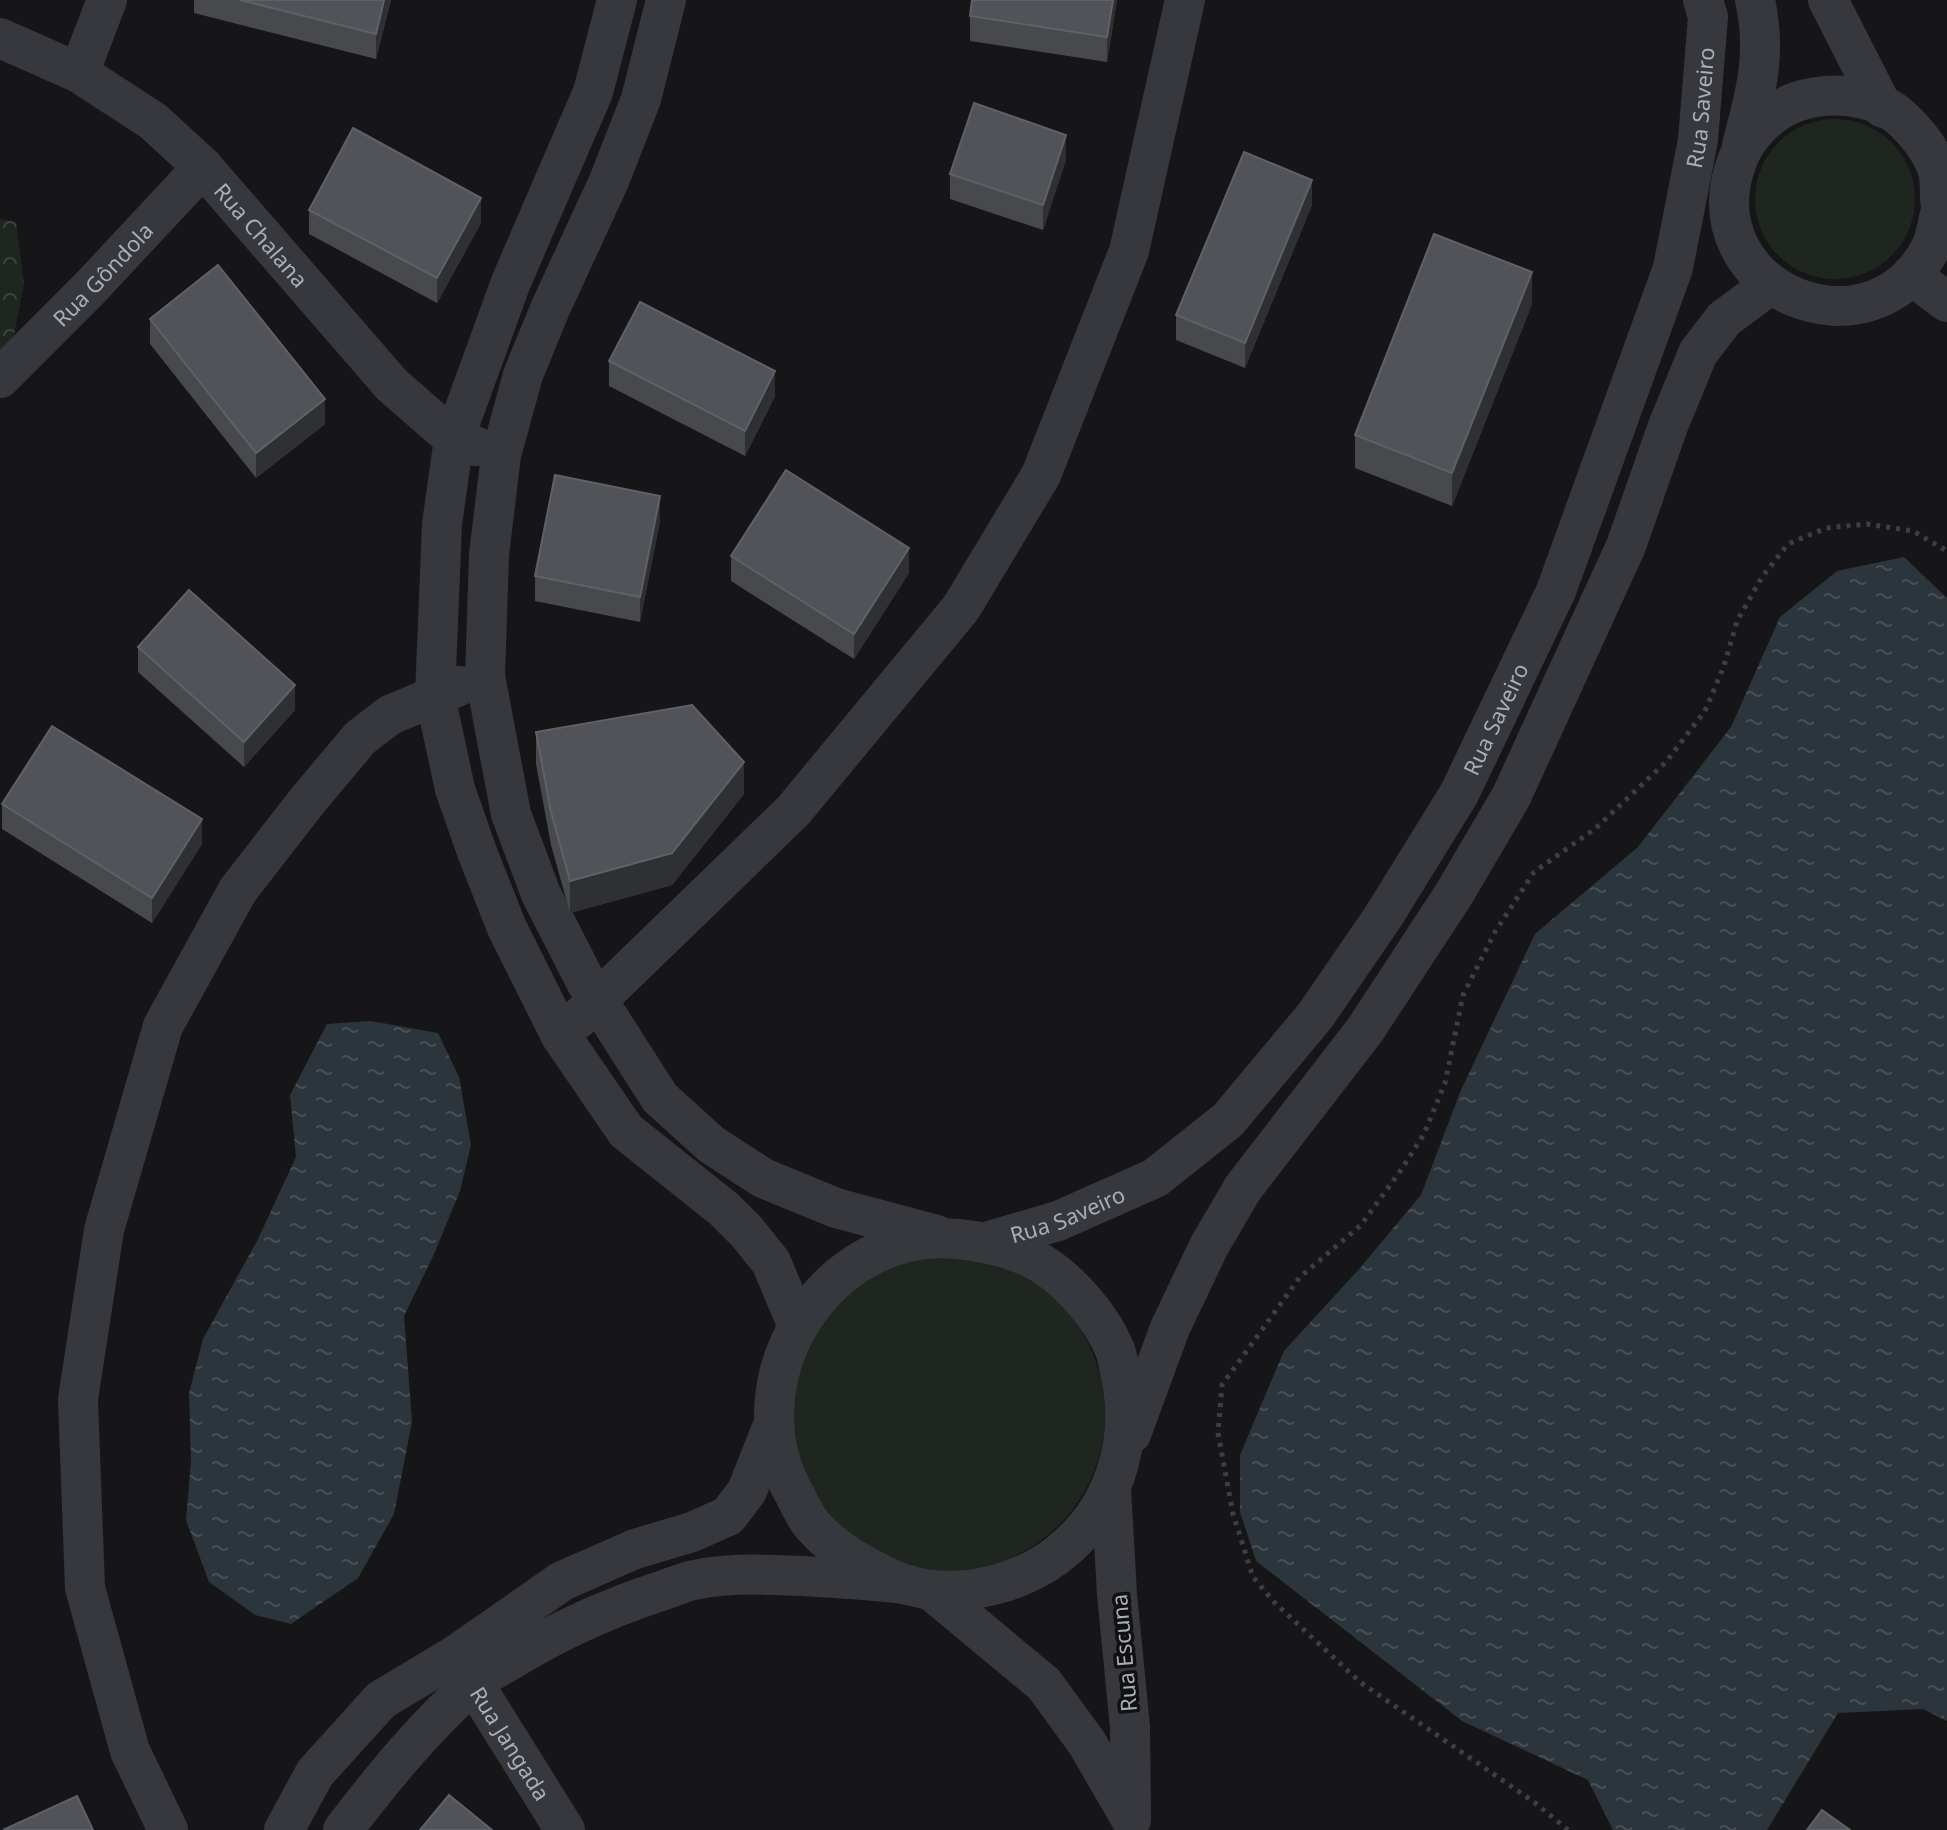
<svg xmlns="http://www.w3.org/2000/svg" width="1947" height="1830" font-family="'Noto Sans',sans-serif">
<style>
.grass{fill:#1e261f}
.forest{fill:url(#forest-crowns)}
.water{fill:url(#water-ripples)}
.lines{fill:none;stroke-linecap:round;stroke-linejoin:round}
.path{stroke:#3d3f44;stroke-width:5;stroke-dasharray:4 6;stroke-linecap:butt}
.minor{stroke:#37383d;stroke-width:40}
.wall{fill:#47494d}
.shaded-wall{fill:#2f3033}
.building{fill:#525359;stroke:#5f6168;stroke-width:2}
.labels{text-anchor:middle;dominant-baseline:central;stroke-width:7;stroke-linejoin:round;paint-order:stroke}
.street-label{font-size:22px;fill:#a8adb8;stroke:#111113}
</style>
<defs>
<pattern id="forest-crowns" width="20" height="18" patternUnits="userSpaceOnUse" patternTransform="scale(2)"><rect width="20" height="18" fill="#1e261f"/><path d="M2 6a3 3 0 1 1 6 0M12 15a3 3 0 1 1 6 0" fill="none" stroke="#3c433d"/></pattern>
<pattern id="water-ripples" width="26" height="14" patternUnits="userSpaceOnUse" patternTransform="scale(2)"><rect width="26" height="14" fill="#2c353c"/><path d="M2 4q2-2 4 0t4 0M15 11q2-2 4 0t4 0" fill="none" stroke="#485056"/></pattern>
</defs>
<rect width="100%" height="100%" fill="#161618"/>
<path class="grass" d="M1755 199a80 80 0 1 1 160 0a80 80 0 1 1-160 0Z
M791 1414a157 157 0 1 1 314 0a157 157 0 1 1-314 0Z"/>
<path class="forest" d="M 0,219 L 16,222 L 24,284 L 12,346 L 0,353 Z"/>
<path class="water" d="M 1904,557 L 1947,598 L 1947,1721 L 1923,1709 L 1838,1713 L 1767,1830 L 1613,1830 L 1588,1780 L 1462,1721 L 1256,1561 L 1240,1512 L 1240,1455 L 1284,1351 L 1360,1268 L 1421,1195 L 1461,1090 L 1535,934 L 1638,847 L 1731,727 L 1780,617 L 1837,571 Z
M 371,1021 L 438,1033 L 459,1077 L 471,1145 L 460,1191 L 434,1254 L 404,1316 L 412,1422 L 394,1514 L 358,1578 L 291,1624 L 255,1615 L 209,1582 L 186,1520 L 191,1461 L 189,1393 L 203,1339 L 258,1239 L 296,1157 L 290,1095 L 327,1024 Z"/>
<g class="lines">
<path class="path" d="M 1568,1830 L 1534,1802 L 1360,1682 L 1274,1602 L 1253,1577 L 1233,1514 L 1218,1433 L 1222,1385 L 1300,1277 L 1361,1225 L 1401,1170 L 1424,1134 L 1445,1083 L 1463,995 L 1495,932 L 1534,872 L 1596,828 L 1666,762 L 1705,711 L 1724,666 L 1737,621 L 1762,577 L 1788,544 L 1826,528 L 1867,524 L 1913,531 L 1947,551"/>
<g class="minor">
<path d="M 617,0 L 593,92 L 511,282 L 454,439 L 442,524 L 435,696 L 455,789 L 477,852 L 507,928 L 561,1036 L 626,1131 L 724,1209 L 747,1232 L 771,1262 L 797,1324"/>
<path d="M 666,0 L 641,99 L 609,181 L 550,309 L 523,375 L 501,455 L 489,555 L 485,676 L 511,814 L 541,894 L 586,982 L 660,1098 L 712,1145 L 763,1178 L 836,1208 L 937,1235"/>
<path d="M 1828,0 L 1883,108"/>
<path id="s1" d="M 0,38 L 79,73 L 153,121 L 203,167 L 392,385 L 454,439 L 475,446"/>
<path d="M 79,73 L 107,0"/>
<path d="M 1742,145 C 1756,93 1767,54 1755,0"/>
<path d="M 1941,210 C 1938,221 1936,235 1932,245 C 1875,365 1689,292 1737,161 C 1746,136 1770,111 1796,102 C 1829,91 1871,93 1899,116 C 1916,131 1935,154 1939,176 C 1941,191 1937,206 1947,217"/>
<path d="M 1911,275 L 1947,302"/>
<path id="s2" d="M 0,378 L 90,288 L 203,167"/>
<path d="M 578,1019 L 793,811 L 961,608 L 1041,475 L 1129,251 L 1185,0"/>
<path id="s3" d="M 986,1242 L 1058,1221 L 1155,1178 L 1228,1120 L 1315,1016 L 1383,917 L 1459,794 L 1556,591 L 1673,268 L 1698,140 L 1708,17 L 1703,0"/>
<path d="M 1131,1434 L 1170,1328 L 1209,1246 L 1243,1188 L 1365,1030 L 1454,894 L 1511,797 L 1626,546 L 1668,426 L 1698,353 L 1724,319 L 1771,284"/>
<path d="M 931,1590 L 1044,1684 L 1087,1743 L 1131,1819 L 1130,1727 L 1117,1594 L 1111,1488"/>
<path id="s4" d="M 459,1660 L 565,1830"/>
<path d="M 168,1830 L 130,1751 L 85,1588 L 78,1399 L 104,1230 L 163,1026 L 238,890 L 308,800 L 360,738 L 390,715 L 459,686"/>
<path d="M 284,1830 L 315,1773 L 381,1700 L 456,1655 L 562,1581 L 635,1549 L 692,1532 L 728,1516 L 747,1491 L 773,1425"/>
<path d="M 343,1830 C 382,1779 424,1727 472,1685 C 482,1675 497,1668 509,1661 C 554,1633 602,1611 652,1594 C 666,1590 680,1583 694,1580 C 718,1575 749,1574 773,1575 C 814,1576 856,1579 897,1583 C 908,1584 920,1589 931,1590 C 974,1594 1021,1582 1056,1556 C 1113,1513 1135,1444 1121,1376 C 1119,1368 1118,1358 1115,1350 C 1102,1318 1071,1282 1042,1264 C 1018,1249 986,1242 958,1239 C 825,1226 730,1382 795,1495 C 800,1505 805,1517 813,1526 C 837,1553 867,1568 900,1583"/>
</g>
</g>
<path class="wall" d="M 194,0 L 391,0 L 376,59 L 194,13 Z
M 1117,0 L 1107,62 L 970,41 L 970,16 Z
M 1066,160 L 1043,230 L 950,199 L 950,174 Z
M 1312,205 L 1245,368 L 1176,340 L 1176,315 Z
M 309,210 L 481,223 L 437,303 L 309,234 Z
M 1532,304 L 1452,506 L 1355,468 L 1355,435 Z
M 150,319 L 325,424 L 256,478 L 150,344 Z
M 609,361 L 775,396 L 745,456 L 609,386 Z
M 660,521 L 640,622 L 535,601 L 535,576 Z
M 731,556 L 909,573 L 854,659 L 731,581 Z
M 138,647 L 295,710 L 244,767 L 138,672 Z
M 536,732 L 744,794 L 672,885 L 570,913 L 551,845 L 536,764 Z
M 2,804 L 202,844 L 152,923 L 2,829 Z"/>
<path class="shaded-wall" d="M 384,0 L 391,0 L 376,59 L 376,34 Z
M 1113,0 L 1117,0 L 1107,62 L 1107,37 Z
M 1066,135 L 1066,160 L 1043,230 L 1043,205 Z
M 1312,180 L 1312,205 L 1245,368 L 1245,343 Z
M 481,198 L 481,223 L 437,303 L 437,278 Z
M 1532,272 L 1532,304 L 1452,506 L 1452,473 Z
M 775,371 L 775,396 L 745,456 L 745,431 Z
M 325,399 L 325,424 L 256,478 L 256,453 Z
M 660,496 L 660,521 L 640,622 L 640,597 Z
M 909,548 L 909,573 L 854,659 L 854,634 Z
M 295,685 L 295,710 L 244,767 L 244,742 Z
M 744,762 L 744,794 L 672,885 L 570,913 L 570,881 Z
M 202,819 L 202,844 L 152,923 L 152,898 Z"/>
<path class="building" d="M 240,0 L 384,0 L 376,34 Z
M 972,0 L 1113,0 L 1107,37 L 970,16 Z
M 974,103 L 1066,135 L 1043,205 L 950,174 Z
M 353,128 L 481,198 L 437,278 L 309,210 Z
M 1244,152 L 1312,180 L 1245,343 L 1176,315 Z
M 1434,234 L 1532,272 L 1452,473 L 1355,435 Z
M 218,265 L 325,399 L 256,453 L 150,319 Z
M 640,302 L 775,371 L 745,431 L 609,361 Z
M 786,470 L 909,548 L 854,634 L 731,556 Z
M 555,475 L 660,496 L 640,597 L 535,576 Z
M 189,590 L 295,685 L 244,742 L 138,647 Z
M 692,705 L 744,762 L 672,853 L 570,881 L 551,812 L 536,732 Z
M 52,726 L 202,819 L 152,898 L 2,804 Z
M 449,1795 L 492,1830 L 420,1830 Z
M 77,1796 L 93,1830 L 3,1830 Z
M 1822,1810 L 1850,1830 L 1807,1830 Z"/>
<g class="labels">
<g class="street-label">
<text stroke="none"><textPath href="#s3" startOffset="1406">Rua Saveiro</textPath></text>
<text stroke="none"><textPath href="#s1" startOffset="332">Rua Chalana</textPath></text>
<text stroke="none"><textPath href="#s2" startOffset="146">Rua Gôndola</textPath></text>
<text stroke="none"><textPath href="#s3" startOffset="758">Rua Saveiro</textPath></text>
<text stroke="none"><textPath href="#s3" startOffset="86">Rua Saveiro</textPath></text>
<text transform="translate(1123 1653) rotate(-95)">Rua Escuna</text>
<text stroke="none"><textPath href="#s4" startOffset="98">Rua Jangada</textPath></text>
</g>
</g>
</svg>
